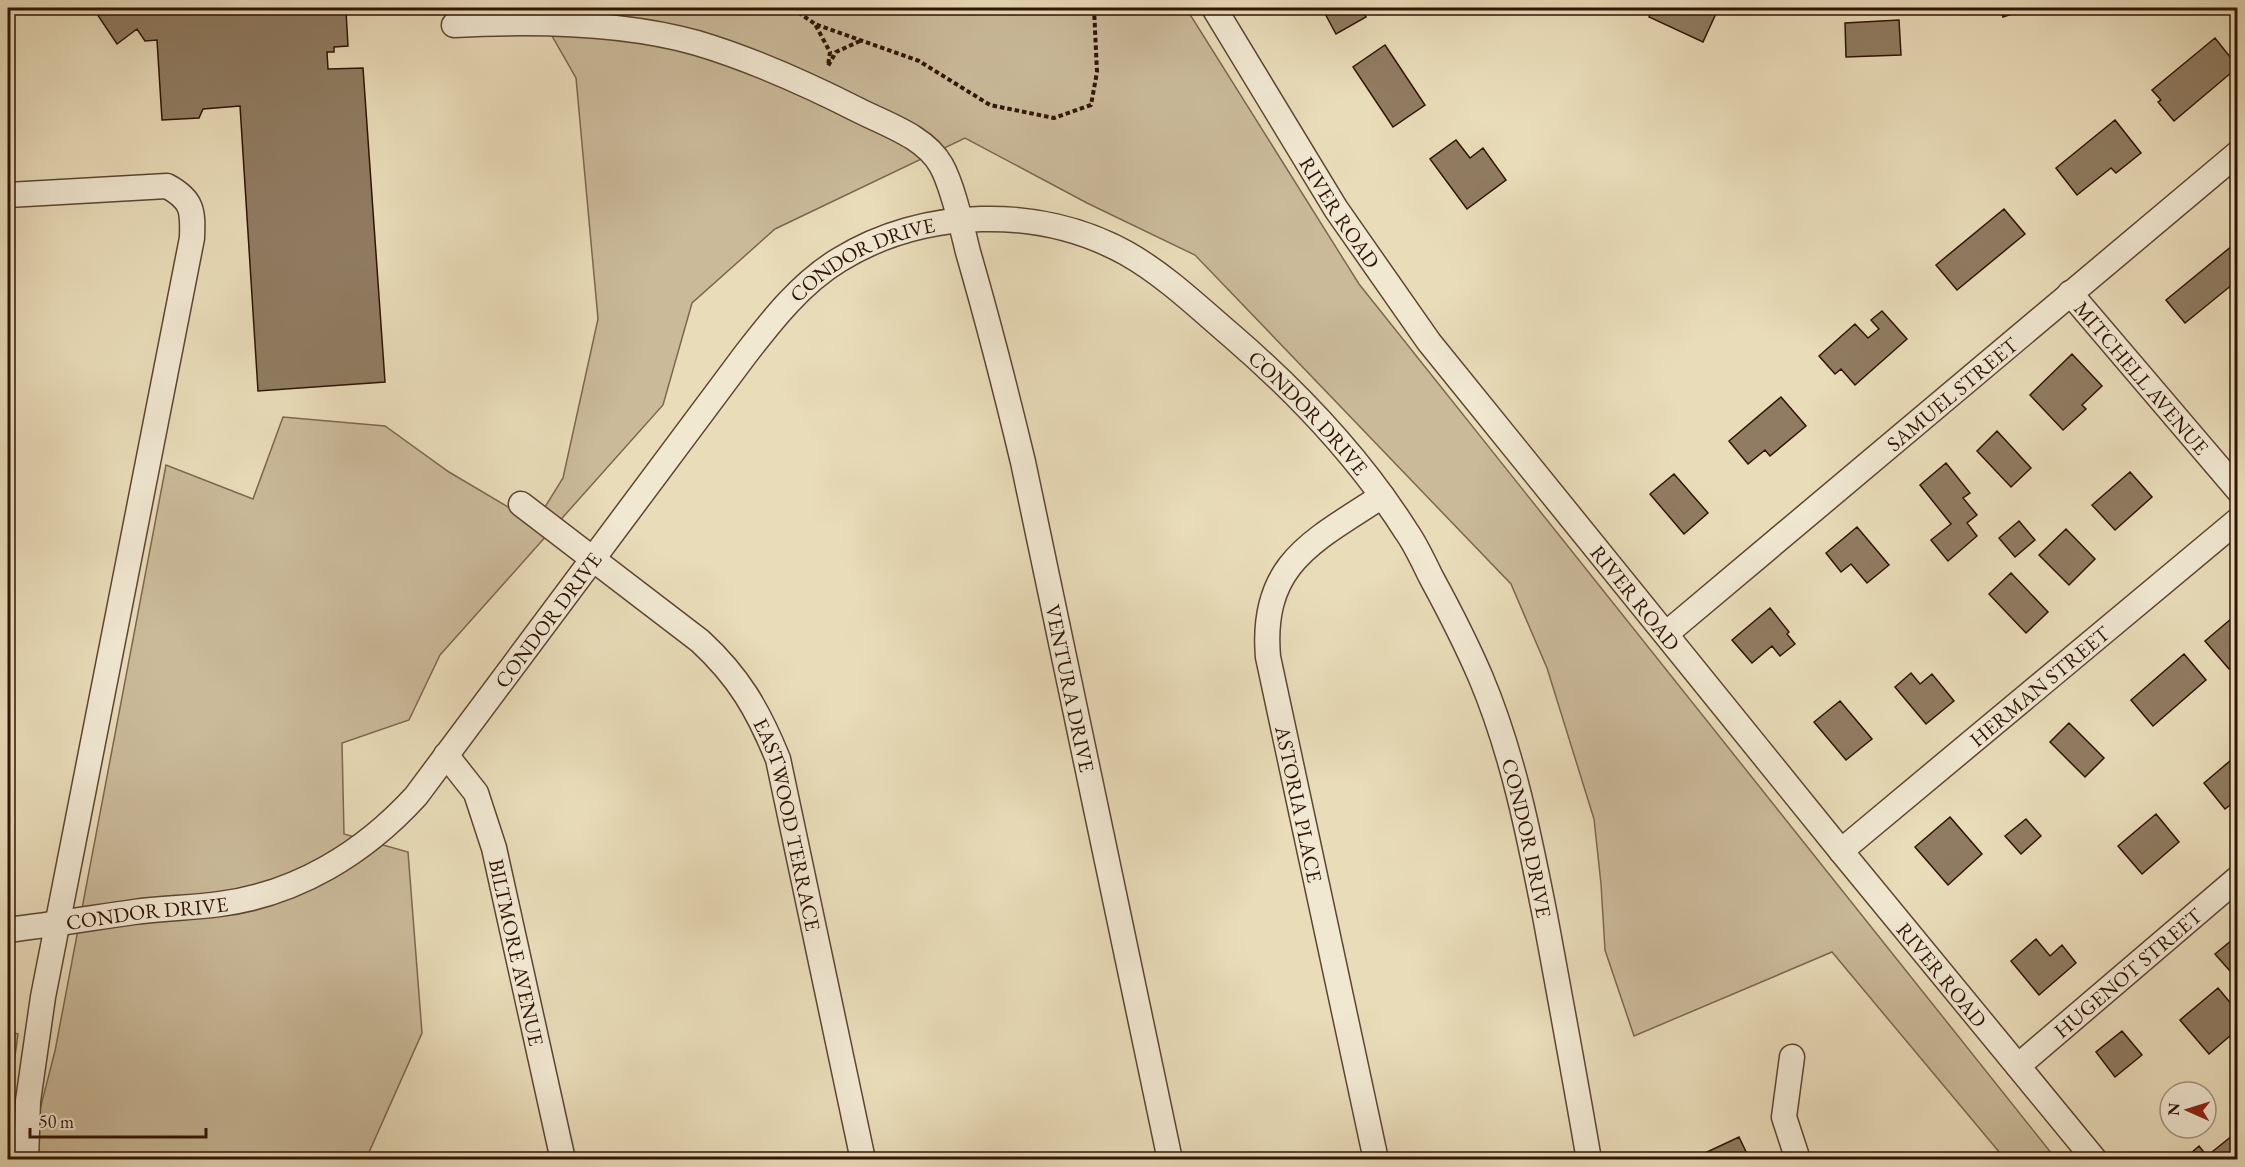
<svg xmlns="http://www.w3.org/2000/svg" width="2245" height="1167" font-family="'EB Garamond',serif">
<style>
.green{fill:#caba9a;stroke:#7d664f;stroke-width:1.5}
.building{fill:#907c62;stroke:#301304;stroke-width:1.5}
.lines{fill:none;stroke-linecap:round;stroke-linejoin:round}
.minor-casing{stroke:#5e4531;stroke-width:27}
.path{stroke:#301304;stroke-width:4;stroke-dasharray:4.5 3;stroke-linecap:butt}
.minor{stroke:#f1e8d2;stroke-width:24}
.labels{text-anchor:middle;dominant-baseline:central;stroke-width:5;stroke-linejoin:round;paint-order:stroke}
.street-label{font-size:21px;fill:#301304;stroke:#f1e8d2}
</style>
<rect width="100%" height="100%" fill="#e9dcb9"/>
<filter id="stains"><feTurbulence type="fractalNoise" baseFrequency=".00333" numOctaves="4"/><feColorMatrix values="0 0 0 0 .2 0 0 0 0 .09 0 0 0 0 .02 0 0 0 .5 -.17"/></filter>
<radialGradient id="worn" r=".72"><stop offset=".6" stop-color="#630" stop-opacity="0"/><stop offset="1" stop-color="#630" stop-opacity=".3"/></radialGradient>
<path class="green" d="M 536,8 L 1186,8 L 1359,284 L 2056,1159 L 2005,1159 L 1832,952 L 1634,1036 L 1605,950 L 1601,884 L 1594,819 L 1547,668 L 1511,584 L 1195,255 L 1087,203 L 965,138 L 775,229 L 692,303 L 663,405 L 440,655 L 409,720 L 342,743 L 344,834 L 408,852 L 422,1033 L 366,1159 L 36,1160 L 37,1121 L 55,1051 L 166,465 L 253,499 L 283,417 L 385,426 L 449,472 L 535,523 L 563,478 L 598,319 L 576,78 Z
M 8,1031 L 18,1034 L 8,1108 Z"/>
<path class="building" d="M 93,8 L 331,8 L 331,12 L 346,11 L 348,46 L 334,47 L 334,52 L 327,52 L 328,69 L 363,68 L 385,382 L 258,391 L 240,106 L 203,109 L 199,118 L 162,120 L 157,40 L 145,41 L 137,29 L 117,44 Z
M 1322,8 L 1361,8 L 1366,17 L 1336,34 Z
M 1653,8 L 1716,8 L 1718,9 L 1703,42 L 1649,17 Z
M 2000,8 L 2029,8 L 2003,17 Z
M 1899,20 L 1901,55 L 1846,57 L 1845,23 Z
M 2215,38 L 2238,67 L 2174,121 L 2158,102 L 2161,100 L 2152,90 Z
M 1385,45 L 1425,105 L 1393,127 L 1353,67 Z
M 2115,120 L 2141,153 L 2116,173 L 2111,168 L 2077,195 L 2056,168 Z
M 1456,140 L 1470,158 L 1483,148 L 1506,180 L 1467,209 L 1430,159 Z
M 2004,209 L 2025,234 L 1957,290 L 1936,265 Z
M 2238,241 L 2238,280 L 2185,323 L 2166,300 Z
M 1882,311 L 1907,339 L 1855,385 L 1841,369 L 1835,374 L 1819,356 L 1855,324 L 1868,338 L 1879,329 L 1871,320 Z
M 2072,354 L 2102,386 L 2082,405 L 2086,409 L 2063,430 L 2030,395 Z
M 1781,397 L 1806,426 L 1770,456 L 1765,450 L 1748,464 L 1729,441 Z
M 1997,431 L 2031,468 L 2011,487 L 1977,451 Z
M 1946,463 L 1970,493 L 1963,498 L 1977,515 L 1967,523 L 1977,536 L 1948,561 L 1931,540 L 1951,524 L 1920,485 Z
M 2130,472 L 2152,497 L 2115,530 L 2092,505 Z
M 1674,474 L 1708,513 L 1684,534 L 1650,494 Z
M 2019,521 L 2035,540 L 2015,557 L 1999,538 Z
M 1857,527 L 1889,565 L 1867,583 L 1851,564 L 1841,572 L 1826,553 Z
M 2066,529 L 2095,559 L 2069,585 L 2039,555 Z
M 2011,573 L 2048,612 L 2026,633 L 1989,594 Z
M 1770,608 L 1789,632 L 1787,634 L 1795,644 L 1780,656 L 1772,646 L 1752,663 L 1732,640 Z
M 2238,613 L 2238,662 L 2229,669 L 2205,641 Z
M 2184,654 L 2206,680 L 2153,726 L 2131,700 Z
M 1911,673 L 1920,684 L 1932,674 L 1954,701 L 1926,724 L 1895,687 Z
M 1840,701 L 1872,739 L 1846,760 L 1814,722 Z
M 2069,723 L 2104,758 L 2085,777 L 2050,742 Z
M 2237,755 L 2238,799 L 2225,809 L 2204,783 Z
M 2156,814 L 2179,842 L 2142,874 L 2118,846 Z
M 1950,817 L 1982,854 L 1948,885 L 1915,847 Z
M 2026,819 L 2041,836 L 2021,854 L 2005,836 Z
M 2238,935 L 2238,980 L 2215,954 Z
M 2036,939 L 2050,956 L 2062,945 L 2076,963 L 2039,995 L 2011,961 Z
M 2218,988 L 2238,1012 L 2238,1029 L 2209,1054 L 2180,1020 Z
M 2122,1031 L 2142,1055 L 2115,1077 L 2096,1052 Z
M 2238,1131 L 2238,1160 L 2183,1160 L 2199,1146 L 2207,1156 Z
M 1739,1137 L 1750,1160 L 1690,1160 Z"/>
<g class="lines">
<g class="minor-casing">
<g id="minor">
<path id="s1" d="M 1214,8 L 1336,209 L 1429,342 L 1841,851 L 2095,1160"/>
<path id="s2" d="M 454,25 C 530,21 623,22 697,43 C 754,60 807,84 860,111 C 888,125 925,137 941,165 C 953,186 962,228 968,252 C 988,321 1006,391 1023,462 L 1170,1160"/>
<path d="M 8,195 L 167,186 C 193,200 193,211 192,238 L 43,997 L 28,1101 L 26,1160"/>
<path id="s3" d="M 2070,293 L 2238,490"/>
<path id="s4" d="M 521,504 L 700,641 C 739,677 758,710 778,759 L 863,1160"/>
<path id="s5" d="M 1667,633 L 2238,153"/>
<path id="s6" d="M 446,755 L 476,793 L 494,848 L 563,1160"/>
<path id="s7" d="M 1841,851 L 2238,520"/>
<path id="s8" d="M 8,930 C 50,925 92,918 134,912 C 163,908 192,908 220,904 C 297,894 364,853 416,796 L 745,355 C 772,320 801,283 839,260 C 923,208 1039,205 1126,253 C 1165,275 1198,307 1232,336 C 1298,393 1359,457 1406,531 C 1416,545 1423,561 1431,577 C 1449,610 1466,643 1481,678 C 1513,754 1529,835 1545,916 C 1560,997 1575,1078 1589,1160"/>
<path d="M 1792,1057 L 1784,1117 L 1798,1160"/>
<path id="s9" d="M 2018,1066 L 2238,878"/>
<path d="M 1376,1160 L 1268,657 C 1260,563 1314,541 1382,496"/>
</g>
</g>
<path class="path" d="M 792,8 L 815,24
M 860,41 L 836,52 L 828,66 L 830,52 L 815,24 L 919,61 L 990,105 L 1054,118 L 1091,105 L 1097,72 L 1094,8"/>
<use href="#minor" class="minor"/>
</g>
<g class="labels">
<g class="street-label">
<text stroke="none"><textPath href="#s1" startOffset="240">RIVER ROAD</textPath></text>
<text stroke="none"><textPath href="#s8" startOffset="1148">CONDOR DRIVE</textPath></text>
<text stroke="none"><textPath href="#s3" startOffset="111">MITCHELL AVENUE</textPath></text>
<text stroke="none"><textPath href="#s5" startOffset="372">SAMUEL STREET</textPath></text>
<text stroke="none"><textPath href="#s8" startOffset="1670">CONDOR DRIVE</textPath></text>
<text stroke="none"><textPath href="#s1" startOffset="726">RIVER ROAD</textPath></text>
<text stroke="none"><textPath href="#s8" startOffset="662">CONDOR DRIVE</textPath></text>
<text stroke="none"><textPath href="#s7" startOffset="258">HERMAN STREET</textPath></text>
<text stroke="none"><textPath href="#s2" startOffset="1060">VENTURA DRIVE</textPath></text>
<text transform="translate(1299 804) rotate(78)">ASTORIA PLACE</text>
<text stroke="none"><textPath href="#s4" startOffset="434">EASTWOOD TERRACE</textPath></text>
<text stroke="none"><textPath href="#s8" startOffset="2156">CONDOR DRIVE</textPath></text>
<text stroke="none"><textPath href="#s8" startOffset="140">CONDOR DRIVE</textPath></text>
<text stroke="none"><textPath href="#s6" startOffset="213">BILTMORE AVENUE</textPath></text>
<text stroke="none"><textPath href="#s9" startOffset="144">HUGENOT STREET</textPath></text>
<text stroke="none"><textPath href="#s1" startOffset="1212">RIVER ROAD</textPath></text>
</g>
</g>
<rect width="2245" height="1167" fill="none" stroke="#e9dcb9" stroke-width="30"/>
<rect x="9" y="9" width="2227" height="1149" fill="none" stroke="#301304" stroke-width="3"/>
<rect x="15" y="15" width="2215" height="1137" fill="none" stroke="#301304" stroke-width="1.5"/>
<g transform="translate(2188 1110) rotate(273)"><circle r="28" fill="#f1e8d2" stroke="#a49380" stroke-width="1.5"/>
<path d="M0-4.5L10 22L0 15L-10 22Z" fill="#8f2418"/>
<text y="-9" font-size="16" font-weight="bold" text-anchor="middle" fill="#301304">N</text>
</g>
<path d="M30 1128v9h176v-9" fill="none" stroke="#301304" stroke-width="3"/>
<text x="39" y="1128" font-size="18" fill="#301304" stroke="#f1e8d2" stroke-width="4.5" paint-order="stroke">50 m</text>
<rect width="100%" height="100%" filter="url(#stains)"/>
<rect width="100%" height="100%" fill="url(#worn)"/>
</svg>
